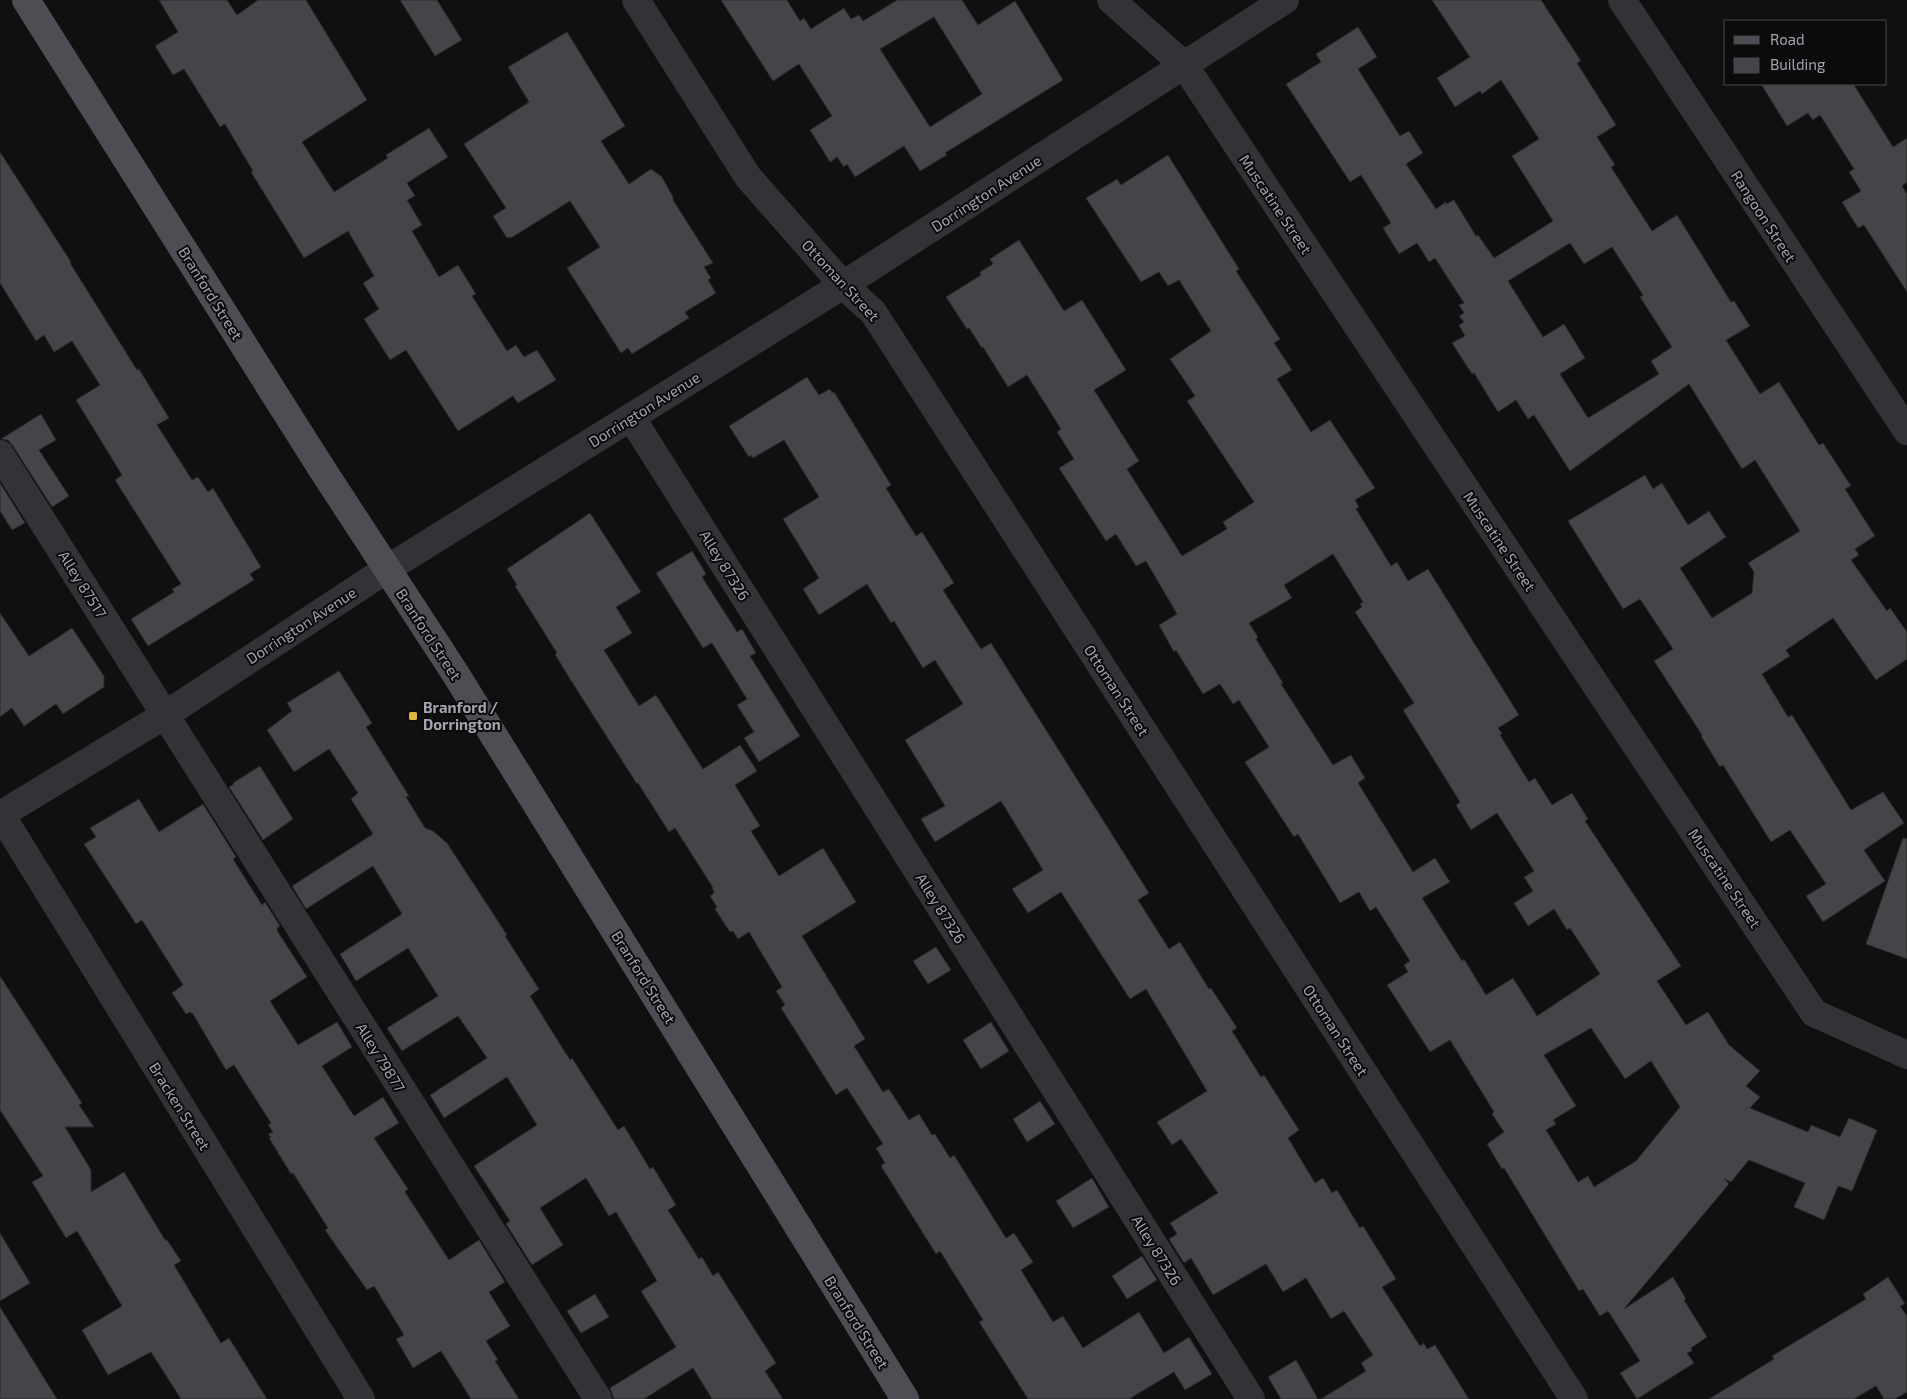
<svg xmlns="http://www.w3.org/2000/svg" width="1907" height="1399" font-family="'Exo 2',sans-serif">
<style>
.building{fill:#444549;stroke:#2a2a2d;fill-rule:evenodd}
.lines{fill:none;stroke-linecap:round;stroke-linejoin:round}
.minor{stroke:#333337;stroke-width:28}
.major{stroke:#4d4e54;stroke-width:28}
.poi-dot{fill:#dbb53d;stroke:#0b0b0c;stroke-width:2}
.labels{text-anchor:middle;dominant-baseline:central;stroke-width:4;stroke-linejoin:round;paint-order:stroke}
.street-label{font-size:15px;fill:#a2a5b0;stroke:#0b0b0c}
.poi-label{font-size:15px;font-weight:bold;fill:#a2a5b0;stroke:#0b0b0c;text-anchor:start}
</style>
<rect width="100%" height="100%" fill="#101011"/>
<path class="building" d="M 159,0 L 227,0 L 237,15 L 258,0 L 306,0 L 367,100 L 302,142 L 334,192 L 388,158 L 386,155 L 429,128 L 448,157 L 407,183 L 415,196 L 407,200 L 422,225 L 412,231 L 439,277 L 458,265 L 476,294 L 472,296 L 507,351 L 516,345 L 524,357 L 537,350 L 556,380 L 518,403 L 513,396 L 458,431 L 406,350 L 390,360 L 364,319 L 379,309 L 363,283 L 374,276 L 348,231 L 304,258 L 251,172 L 253,171 L 225,124 L 220,127 L 184,69 L 173,75 L 155,46 L 178,32 Z
M 400,0 L 437,0 L 462,40 L 435,56 Z
M 721,0 L 787,0 L 800,21 L 804,18 L 811,29 L 844,8 L 851,19 L 859,15 L 863,21 L 897,0 L 962,0 L 978,25 L 1015,1 L 1063,80 L 945,153 L 947,155 L 920,171 L 904,146 L 855,177 L 847,164 L 844,167 L 837,157 L 830,162 L 810,130 L 832,116 L 799,64 L 773,81 ZM 934,17 L 982,94 L 930,127 L 880,49 Z
M 1432,0 L 1541,0 L 1581,61 L 1577,63 L 1616,125 L 1597,137 L 1615,165 L 1611,167 L 1652,231 L 1677,215 L 1731,302 L 1734,301 L 1750,326 L 1726,340 L 1760,394 L 1779,382 L 1819,445 L 1823,443 L 1851,486 L 1845,489 L 1875,536 L 1855,549 L 1859,555 L 1851,560 L 1887,611 L 1890,608 L 1907,632 L 1907,659 L 1876,680 L 1833,618 L 1786,650 L 1790,656 L 1762,674 L 1788,717 L 1792,715 L 1851,810 L 1883,792 L 1904,823 L 1864,850 L 1885,881 L 1823,922 L 1806,896 L 1826,884 L 1790,830 L 1771,842 L 1723,765 L 1720,767 L 1701,736 L 1702,735 L 1654,661 L 1673,649 L 1640,599 L 1623,609 L 1568,521 L 1645,475 L 1653,489 L 1662,483 L 1688,525 L 1709,511 L 1726,537 L 1680,568 L 1712,618 L 1752,593 L 1754,572 L 1748,563 L 1800,531 L 1755,460 L 1742,469 L 1689,384 L 1570,471 L 1534,415 L 1528,419 L 1516,400 L 1498,412 L 1474,373 L 1472,374 L 1452,343 L 1465,336 L 1459,325 L 1464,322 L 1459,316 L 1464,313 L 1459,305 L 1464,303 L 1435,258 L 1429,262 L 1417,243 L 1399,254 L 1383,228 L 1391,223 L 1361,175 L 1350,182 L 1286,84 L 1321,62 L 1316,54 L 1358,27 L 1377,57 L 1358,69 L 1400,136 L 1409,131 L 1423,153 L 1406,164 L 1436,209 L 1446,202 L 1447,204 L 1454,200 L 1476,236 L 1478,235 L 1494,258 L 1553,221 L 1512,156 L 1539,139 L 1501,80 L 1482,94 L 1480,91 L 1455,107 L 1437,78 L 1470,57 ZM 1570,243 L 1584,264 L 1612,247 L 1643,295 L 1640,297 L 1672,347 L 1651,361 L 1659,374 L 1588,418 L 1560,374 L 1585,358 L 1564,324 L 1543,337 L 1508,281 Z
M 567,32 L 625,126 L 601,141 L 629,184 L 651,169 L 662,177 L 673,197 L 673,200 L 713,263 L 704,267 L 711,278 L 708,280 L 716,293 L 685,312 L 689,318 L 632,354 L 628,348 L 621,353 L 567,268 L 600,247 L 570,201 L 511,238 L 510,237 L 507,238 L 493,216 L 506,208 L 464,144 L 529,102 L 508,67 Z
M 1761,84 L 1856,84 L 1854,85 L 1893,147 L 1907,138 L 1907,182 L 1902,186 L 1907,194 L 1907,292 L 1864,225 L 1858,228 L 1842,202 L 1861,191 L 1849,172 L 1854,169 L 1820,115 L 1813,120 L 1808,113 L 1787,126 Z
M 0,152 L 71,262 L 70,263 L 137,370 L 139,369 L 169,418 L 157,425 L 192,480 L 198,477 L 208,492 L 213,488 L 261,567 L 250,574 L 254,580 L 148,646 L 131,619 L 174,592 L 172,589 L 181,584 L 115,480 L 122,475 L 76,400 L 100,385 L 72,341 L 54,352 L 44,335 L 36,341 L 0,283 Z
M 1168,155 L 1239,269 L 1236,271 L 1280,339 L 1274,343 L 1292,370 L 1277,379 L 1311,432 L 1330,420 L 1375,488 L 1355,500 L 1359,507 L 1356,509 L 1391,566 L 1397,562 L 1408,581 L 1428,569 L 1519,715 L 1498,728 L 1502,734 L 1500,735 L 1529,782 L 1535,778 L 1552,805 L 1572,793 L 1588,819 L 1585,821 L 1681,966 L 1657,981 L 1686,1025 L 1708,1012 L 1729,1045 L 1760,1071 L 1746,1086 L 1760,1097 L 1750,1108 L 1808,1132 L 1811,1125 L 1840,1137 L 1849,1118 L 1877,1130 L 1852,1191 L 1838,1186 L 1824,1220 L 1794,1207 L 1805,1183 L 1749,1160 L 1731,1182 L 1724,1179 L 1729,1184 L 1624,1309 L 1673,1277 L 1686,1299 L 1684,1300 L 1707,1337 L 1691,1348 L 1692,1351 L 1687,1353 L 1694,1363 L 1637,1399 L 1620,1373 L 1640,1361 L 1608,1311 L 1600,1316 L 1583,1289 L 1579,1291 L 1504,1168 L 1502,1169 L 1487,1144 L 1504,1132 L 1492,1114 L 1494,1112 L 1450,1040 L 1430,1052 L 1387,985 L 1408,972 L 1404,965 L 1410,961 L 1376,907 L 1370,911 L 1359,892 L 1340,903 L 1298,834 L 1294,837 L 1245,762 L 1269,747 L 1239,700 L 1233,704 L 1220,684 L 1203,694 L 1176,650 L 1174,652 L 1159,625 L 1177,614 L 1146,561 L 1136,566 L 1116,534 L 1106,541 L 1059,468 L 1074,459 L 1057,432 L 1061,429 L 1027,375 L 1008,387 L 983,347 L 982,348 L 969,328 L 967,329 L 946,297 L 981,275 L 980,272 L 993,264 L 990,259 L 1019,240 L 1064,311 L 1082,300 L 1126,370 L 1094,390 L 1139,461 L 1127,469 L 1182,556 L 1227,529 L 1223,522 L 1254,502 L 1187,401 L 1195,396 L 1170,359 L 1211,331 L 1179,280 L 1168,286 L 1159,272 L 1141,282 L 1086,198 L 1117,179 L 1121,185 ZM 1333,554 L 1363,602 L 1360,604 L 1362,607 L 1355,612 L 1414,703 L 1403,710 L 1460,802 L 1456,805 L 1471,830 L 1497,813 L 1534,871 L 1524,877 L 1533,891 L 1514,903 L 1528,926 L 1554,909 L 1567,930 L 1570,928 L 1600,974 L 1537,1016 L 1513,978 L 1486,995 L 1464,959 L 1462,961 L 1422,898 L 1450,882 L 1435,858 L 1413,872 L 1358,783 L 1365,778 L 1351,755 L 1333,765 L 1281,684 L 1283,683 L 1256,639 L 1258,637 L 1249,623 L 1292,598 L 1284,585 ZM 1591,1028 L 1625,1079 L 1651,1061 L 1680,1107 L 1636,1161 L 1594,1187 L 1588,1176 L 1578,1182 L 1546,1130 L 1556,1124 L 1553,1120 L 1576,1106 L 1544,1055 Z
M 807,377 L 819,395 L 830,389 L 832,393 L 834,392 L 891,485 L 886,488 L 916,536 L 922,532 L 954,583 L 943,590 L 981,649 L 991,643 L 1149,893 L 1138,900 L 1169,949 L 1180,942 L 1209,989 L 1211,988 L 1237,1028 L 1232,1031 L 1261,1077 L 1264,1075 L 1299,1130 L 1288,1138 L 1315,1183 L 1323,1178 L 1332,1193 L 1337,1190 L 1360,1228 L 1363,1226 L 1396,1279 L 1382,1287 L 1420,1346 L 1424,1343 L 1427,1349 L 1435,1345 L 1469,1399 L 1321,1399 L 1366,1371 L 1361,1363 L 1373,1355 L 1344,1311 L 1331,1319 L 1306,1278 L 1283,1292 L 1266,1264 L 1213,1295 L 1191,1258 L 1184,1263 L 1169,1239 L 1177,1234 L 1170,1223 L 1218,1193 L 1181,1139 L 1172,1145 L 1157,1122 L 1207,1091 L 1146,989 L 1130,999 L 1061,892 L 1028,913 L 1012,889 L 1043,870 L 1001,801 L 935,842 L 921,819 L 945,806 L 905,740 L 963,704 L 935,660 L 923,668 L 894,621 L 891,623 L 867,584 L 819,615 L 803,589 L 819,578 L 783,519 L 819,497 L 784,440 L 753,458 L 751,455 L 749,457 L 729,426 Z
M 41,414 L 56,440 L 39,450 L 69,496 L 52,507 L 13,446 L 8,440 L 1,439 Z
M 0,483 L 25,523 L 12,530 L 0,511 Z
M 590,513 L 641,592 L 616,607 L 632,633 L 604,650 L 639,706 L 656,695 L 703,769 L 740,745 L 757,771 L 735,785 L 760,826 L 751,831 L 779,876 L 823,848 L 856,902 L 802,936 L 865,1039 L 854,1046 L 883,1092 L 889,1089 L 909,1120 L 919,1114 L 932,1135 L 935,1134 L 950,1158 L 954,1155 L 1006,1238 L 1014,1233 L 1033,1262 L 1021,1270 L 1053,1322 L 1063,1316 L 1083,1348 L 1139,1312 L 1164,1353 L 1189,1337 L 1212,1374 L 1185,1390 L 1174,1372 L 1129,1399 L 1028,1399 L 979,1322 L 983,1320 L 940,1251 L 936,1254 L 881,1166 L 885,1163 L 876,1148 L 883,1144 L 847,1088 L 836,1095 L 781,1008 L 785,1005 L 776,991 L 782,987 L 749,932 L 738,939 L 733,931 L 730,932 L 715,909 L 717,907 L 710,896 L 714,893 L 712,886 L 675,828 L 669,832 L 638,783 L 637,784 L 570,679 L 555,654 L 557,653 L 515,586 L 517,585 L 507,569 Z
M 692,551 L 706,574 L 702,577 L 737,632 L 742,629 L 756,653 L 750,656 L 800,736 L 759,762 L 744,738 L 754,732 L 737,705 L 747,699 L 712,643 L 703,648 L 656,573 Z
M 0,613 L 29,656 L 72,628 L 104,676 L 104,687 L 63,714 L 56,704 L 24,726 L 12,708 L 0,717 Z
M 339,671 L 372,723 L 366,727 L 409,796 L 406,797 L 425,828 L 433,831 L 447,843 L 507,935 L 505,936 L 539,989 L 530,996 L 553,1033 L 570,1060 L 572,1058 L 618,1130 L 624,1126 L 650,1169 L 653,1167 L 676,1205 L 668,1210 L 699,1259 L 702,1257 L 713,1276 L 718,1272 L 776,1363 L 765,1371 L 783,1399 L 712,1399 L 693,1368 L 644,1399 L 614,1399 L 610,1388 L 676,1347 L 641,1291 L 657,1281 L 616,1212 L 609,1216 L 586,1178 L 540,1208 L 563,1245 L 532,1265 L 506,1224 L 510,1221 L 474,1166 L 537,1125 L 507,1077 L 444,1118 L 430,1095 L 487,1058 L 458,1016 L 402,1051 L 387,1028 L 438,996 L 408,948 L 356,981 L 340,954 L 402,914 L 373,866 L 306,909 L 292,886 L 373,834 L 351,799 L 358,793 L 329,749 L 294,772 L 267,730 L 292,711 L 287,703 Z
M 260,766 L 293,819 L 263,840 L 229,787 L 234,784 L 233,783 Z
M 139,799 L 159,832 L 203,804 L 236,857 L 233,859 L 262,905 L 265,902 L 280,926 L 277,928 L 278,932 L 307,977 L 270,1001 L 298,1045 L 337,1022 L 352,1047 L 322,1066 L 354,1116 L 383,1097 L 399,1123 L 374,1138 L 408,1189 L 405,1192 L 449,1260 L 479,1240 L 505,1282 L 489,1292 L 510,1326 L 486,1341 L 498,1360 L 495,1361 L 519,1399 L 471,1399 L 441,1351 L 413,1368 L 396,1339 L 404,1335 L 374,1286 L 367,1290 L 325,1230 L 328,1228 L 293,1173 L 291,1174 L 269,1138 L 271,1137 L 268,1134 L 273,1132 L 268,1125 L 271,1123 L 234,1065 L 226,1070 L 193,1014 L 190,1012 L 186,1014 L 172,993 L 183,985 L 142,920 L 136,924 L 84,844 L 96,837 L 90,828 Z
M 1903,838 L 1907,839 L 1907,959 L 1866,944 Z
M 936,947 L 951,970 L 928,984 L 913,961 Z
M 0,976 L 82,1103 L 79,1105 L 94,1127 L 65,1127 L 91,1170 L 91,1192 L 124,1172 L 165,1240 L 167,1240 L 181,1261 L 174,1265 L 221,1343 L 229,1338 L 267,1399 L 181,1399 L 151,1352 L 108,1375 L 82,1330 L 122,1306 L 77,1231 L 66,1238 L 32,1182 L 43,1176 L 0,1110 Z
M 991,1022 L 1009,1051 L 981,1069 L 963,1040 Z
M 1040,1101 L 1055,1124 L 1027,1142 L 1013,1119 Z
M 1092,1178 L 1109,1207 L 1073,1228 L 1056,1201 Z
M 0,1233 L 30,1283 L 0,1301 Z
M 1142,1256 L 1157,1280 L 1127,1299 L 1112,1276 Z
M 1888,1277 L 1905,1304 L 1900,1306 L 1907,1316 L 1907,1392 L 1895,1399 L 1884,1399 L 1876,1386 L 1854,1399 L 1709,1399 L 1774,1359 L 1772,1356 L 1866,1299 L 1863,1294 Z
M 595,1294 L 609,1317 L 581,1333 L 567,1311 Z
M 0,1307 L 57,1399 L 0,1399 Z
M 1296,1360 L 1318,1399 L 1281,1399 L 1268,1377 Z"/>
<g class="lines">
<path class="minor" d="M 636,0 L 748,177 L 843,285 L 873,312 L 1574,1399
M 1111,0 L 1184,65 L 1814,1013 L 1907,1055
M 1622,0 L 1907,431
M 631,417 L 1251,1399
M 0,454 L 598,1399
M 0,813 L 361,1399
M 0,815 L 165,715 L 387,569 L 843,285 L 1285,0"/>
<path class="major" d="M 26,0 L 320,466 L 455,673 L 905,1399"/>
</g>
<rect class="poi-dot" x="408" y="711" width="10" height="10" rx="2.5"/>
<g class="labels">
<g class="street-label">
<text transform="translate(986 193) rotate(-33)">Dorrington Avenue</text>
<text transform="translate(1276 204) rotate(56)">Muscatine Street</text>
<text transform="translate(1764 216) rotate(57)">Rangoon Street</text>
<text transform="translate(841 280) rotate(47)">Ottoman Street</text>
<text transform="translate(211 293) rotate(58)">Branford Street</text>
<text transform="translate(644 409) rotate(-32)">Dorrington Avenue</text>
<text transform="translate(1500 541) rotate(56)">Muscatine Street</text>
<text transform="translate(725 565) rotate(58)">Alley 87326</text>
<text transform="translate(83 584) rotate(58)">Alley 87517</text>
<text transform="translate(301 625) rotate(-33)">Dorrington Avenue</text>
<text transform="translate(429 634) rotate(57)">Branford Street</text>
<text transform="translate(1117 690) rotate(57)">Ottoman Street</text>
<text transform="translate(1725 878) rotate(56)">Muscatine Street</text>
<text transform="translate(941 908) rotate(58)">Alley 87326</text>
<text transform="translate(644 977) rotate(58)">Branford Street</text>
<text transform="translate(1336 1030) rotate(57)">Ottoman Street</text>
<text transform="translate(381 1057) rotate(58)">Alley 79877</text>
<text transform="translate(180 1106) rotate(58)">Bracken Street</text>
<text transform="translate(1157 1250) rotate(58)">Alley 87326</text>
<text transform="translate(857 1322) rotate(58)">Branford Street</text>
</g>
<g class="poi-label">
<text x="423" y="707">Branford /<tspan x="423" dy="17">Dorrington</tspan></text>
</g>
</g>
<rect x="1724" y="20" width="162" height="65" fill="#0b0b0c" stroke="#47494e"/>
<rect x="1734" y="36" width="25" height="8" fill="#4d4e54" stroke="#47494e"/>
<text x="1770" y="45" font-size="15" fill="#a2a5b0">Road</text>
<rect x="1734" y="58" width="25" height="15" fill="#444549" stroke="#47494e"/>
<text x="1770" y="70" font-size="15" fill="#a2a5b0">Building</text>
</svg>
